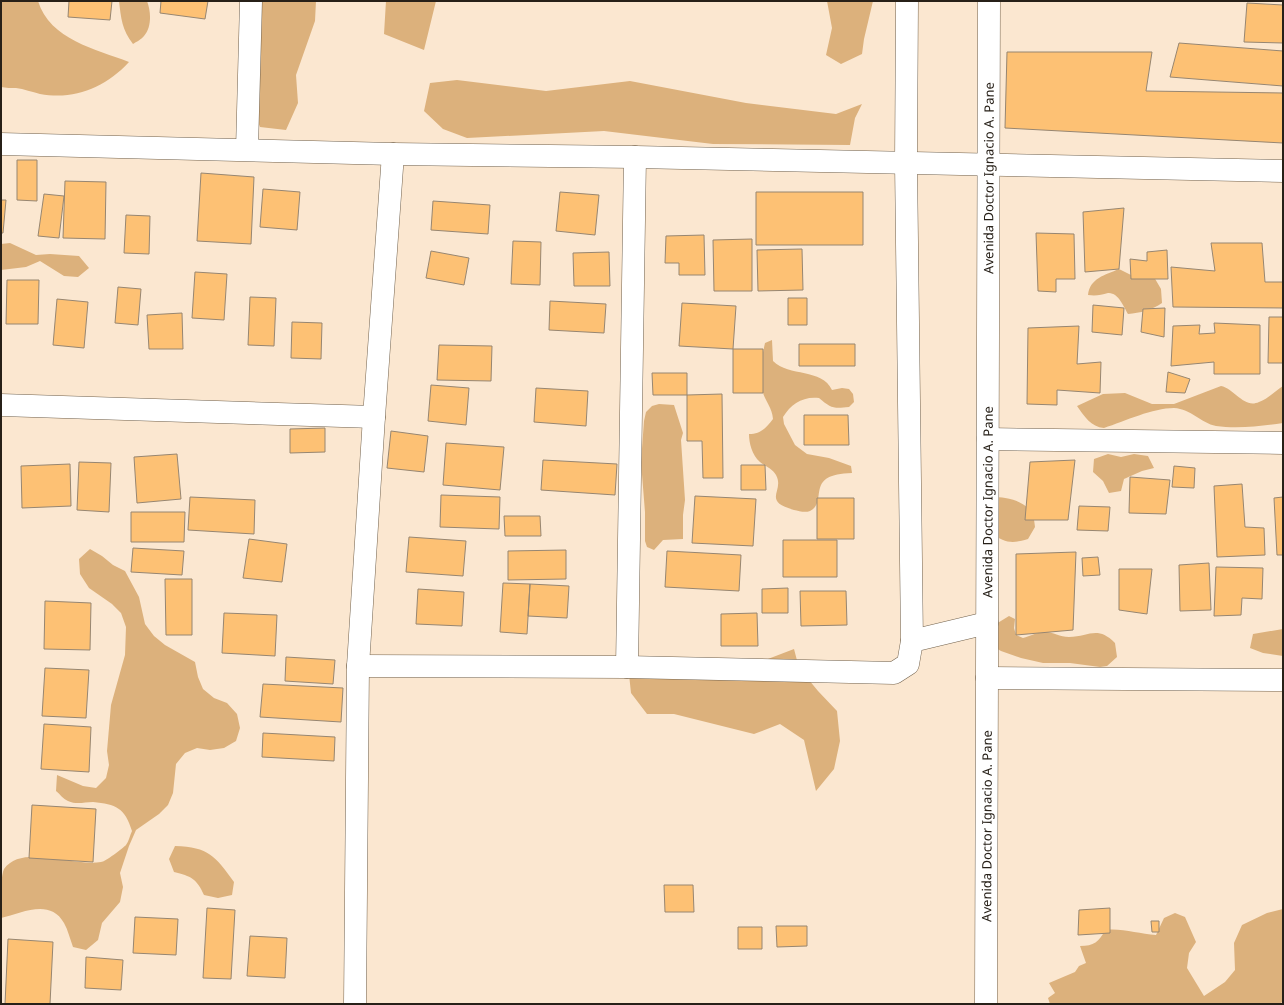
<svg xmlns="http://www.w3.org/2000/svg" width="1284" height="1005" font-family="'Noto Sans',sans-serif">
<style>
.green{fill:#dcb17c}
.building{fill:#fdc174;stroke:#978671}
.lines{fill:none;stroke-linecap:round;stroke-linejoin:round}
.street-casing{stroke:#72624d;stroke-width:23}
.street{stroke:#fff;stroke-width:22}
.labels{text-anchor:middle;dominant-baseline:central;stroke-width:3;stroke-linejoin:round;paint-order:stroke}
.street-label{font-size:13px;fill:#272018;stroke:#fbe7d0}
</style>
<rect width="100%" height="100%" fill="#fbe7d0"/>
<path class="green" d="M 1,1 L 38,1 C 50,40 96,49 129,62 C 105,88 75,100 40,94 C 32,92 24,89 16,88 C 11,88 6,88 1,87 Z
M 119,1 L 147,1 C 151,11 152,27 144,36 C 142,39 136,42 133,44 C 122,30 121,18 119,1 Z
M 252,1 L 316,1 L 315,21 L 296,75 L 298,103 L 286,130 L 260,127 L 250,102 Z
M 386,1 L 436,1 L 424,50 L 384,34 Z
M 827,1 L 873,1 L 864,39 L 862,54 L 841,64 L 826,55 L 832,28 Z
M 457,80 L 546,91 L 630,81 L 746,103 L 836,114 L 862,104 L 855,118 L 850,145 L 713,144 L 604,131 L 467,138 L 443,129 L 424,111 L 430,83 Z
M 10,243 L 36,255 L 50,254 L 79,256 L 89,268 L 78,277 L 64,276 L 40,261 L 26,267 L 1,270 L 1,244 Z
M 1119,269 L 1131,275 L 1154,277 L 1161,289 L 1162,303 C 1152,310 1140,313 1128,314 C 1124,307 1118,292 1108,293 C 1101,295 1096,296 1088,295 C 1090,278 1105,275 1119,269 Z
M 772,340 L 773,361 C 789,377 822,368 832,390 L 842,388 L 849,389 L 853,394 L 854,402 L 849,407 C 833,409 831,408 819,398 C 803,396 791,404 783,417 L 784,424 L 795,445 L 807,454 L 829,458 L 851,466 L 852,473 C 803,474 829,502 810,511 C 805,513 799,511 794,510 C 761,501 785,491 776,475 C 773,469 765,466 760,462 C 752,455 749,443 749,434 C 761,434 766,428 773,419 C 772,408 766,402 763,393 C 759,377 761,359 765,343 Z
M 1221,386 C 1235,389 1244,409 1259,402 C 1268,399 1275,391 1283,386 L 1283,423 C 1262,426 1238,429 1216,426 C 1201,423 1191,409 1174,408 C 1153,408 1125,421 1104,428 C 1091,427 1084,416 1077,406 L 1103,394 L 1125,393 L 1152,404 L 1174,404 Z
M 659,404 L 674,405 L 683,433 L 681,440 L 685,500 L 683,515 L 683,539 L 663,540 L 654,550 L 647,547 L 645,541 L 645,512 L 641,462 L 644,421 L 646,412 L 652,406 Z
M 1108,454 L 1121,457 L 1134,454 L 1148,456 L 1154,468 L 1142,471 L 1124,479 L 1121,491 L 1109,493 L 1103,481 L 1093,472 L 1094,459 Z
M 996,497 C 1012,498 1021,501 1033,512 L 1035,527 L 1028,539 C 1012,544 1005,543 991,533 Z
M 90,549 L 102,556 L 113,565 L 125,571 L 139,597 L 145,624 L 154,636 L 165,645 L 195,662 L 198,677 L 203,689 L 214,698 L 227,703 L 237,714 L 240,728 L 236,741 L 224,748 L 210,750 L 197,748 L 185,753 L 176,764 L 173,793 L 168,805 L 159,814 L 136,830 L 129,846 L 120,873 L 123,887 L 120,902 L 102,923 L 98,940 L 86,950 L 73,947 C 70,939 68,930 64,923 C 50,898 22,913 1,918 C 1,907 0,877 4,869 C 22,843 74,867 101,862 C 105,862 123,848 126,845 C 129,841 130,835 132,831 C 125,808 116,804 93,802 C 84,802 77,805 68,801 C 63,799 60,794 56,791 L 57,775 L 83,786 L 96,788 L 106,778 L 109,765 L 107,751 L 111,705 L 125,655 L 126,627 L 121,613 L 112,604 L 89,588 L 80,574 L 79,559 Z
M 1009,616 L 1015,619 L 1014,628 L 1016,635 L 1023,638 C 1030,636 1038,632 1045,632 C 1053,632 1060,637 1069,637 C 1089,637 1097,625 1115,643 L 1117,657 L 1107,666 L 1100,667 L 1070,663 L 1043,663 L 1021,658 L 1001,651 L 994,647 L 996,624 Z
M 1283,629 L 1283,656 L 1263,653 L 1250,648 L 1253,634 Z
M 794,649 L 799,668 L 818,691 L 837,711 L 840,741 L 834,769 L 816,791 L 804,740 L 780,724 L 754,734 L 674,714 L 647,714 L 631,693 L 628,665 L 734,672 Z
M 175,846 C 209,847 215,856 234,882 L 232,895 L 218,898 L 204,895 C 197,879 191,876 174,872 L 169,859 Z
M 1283,909 L 1283,1001 L 1280,1004 L 1050,1004 L 1048,998 L 1055,993 L 1049,983 L 1075,972 L 1079,966 L 1086,963 L 1080,946 C 1094,946 1099,942 1105,930 C 1122,928 1139,934 1156,935 L 1164,918 L 1175,913 L 1185,917 L 1196,942 L 1189,953 L 1187,968 L 1204,996 L 1225,982 L 1235,970 L 1234,943 L 1242,925 L 1267,913 Z"/>
<path class="building" d="M 69,1 L 112,1 L 110,20 L 68,17 Z
M 161,1 L 208,1 L 205,19 L 160,13 Z
M 1247,3 L 1283,5 L 1283,43 L 1244,42 Z
M 1179,43 L 1283,51 L 1283,86 L 1170,77 Z
M 1007,52 L 1152,52 L 1146,91 L 1283,93 L 1283,143 L 1005,128 Z
M 17,160 L 37,160 L 37,201 L 17,200 Z
M 201,173 L 254,177 L 251,244 L 197,241 Z
M 65,181 L 106,182 L 105,239 L 63,238 Z
M 263,189 L 300,192 L 297,230 L 260,227 Z
M 560,192 L 599,195 L 595,235 L 556,231 Z
M 756,192 L 863,192 L 863,245 L 756,245 Z
M 44,194 L 64,196 L 59,238 L 38,236 Z
M 1,200 L 6,200 L 3,233 L 1,233 Z
M 433,201 L 490,205 L 488,234 L 431,230 Z
M 1124,208 L 1119,269 L 1085,272 L 1083,212 Z
M 126,215 L 150,216 L 149,254 L 124,253 Z
M 1036,233 L 1074,234 L 1075,279 L 1056,279 L 1056,292 L 1038,291 Z
M 704,235 L 705,275 L 679,275 L 679,263 L 665,263 L 666,236 Z
M 752,239 L 752,291 L 714,291 L 713,240 Z
M 513,241 L 541,242 L 540,285 L 511,284 Z
M 1211,243 L 1262,243 L 1265,282 L 1283,282 L 1283,308 L 1173,307 L 1171,267 L 1215,271 Z
M 802,249 L 803,290 L 758,291 L 757,250 Z
M 1167,250 L 1168,279 L 1131,279 L 1130,259 L 1147,261 L 1147,252 Z
M 431,251 L 469,258 L 464,285 L 426,278 Z
M 609,252 L 610,286 L 574,286 L 573,253 Z
M 195,272 L 227,274 L 224,320 L 192,318 Z
M 7,280 L 39,280 L 38,324 L 6,324 Z
M 118,287 L 141,289 L 138,325 L 115,323 Z
M 250,297 L 276,298 L 274,346 L 248,345 Z
M 788,298 L 807,298 L 807,325 L 788,325 Z
M 57,299 L 88,302 L 84,348 L 53,345 Z
M 550,301 L 606,304 L 604,333 L 549,330 Z
M 682,303 L 736,306 L 733,349 L 679,346 Z
M 1093,305 L 1124,308 L 1122,335 L 1092,332 Z
M 1165,308 L 1164,337 L 1141,332 L 1143,309 Z
M 182,313 L 183,349 L 149,349 L 147,315 Z
M 1269,317 L 1283,317 L 1283,363 L 1268,363 Z
M 292,322 L 322,323 L 321,359 L 291,358 Z
M 1214,323 L 1260,325 L 1260,374 L 1214,374 L 1214,362 L 1171,366 L 1173,326 L 1200,325 L 1199,334 L 1215,333 Z
M 1079,326 L 1077,364 L 1101,362 L 1100,393 L 1057,390 L 1057,405 L 1027,404 L 1028,328 Z
M 799,344 L 855,344 L 855,366 L 799,366 Z
M 439,345 L 492,346 L 491,381 L 437,380 Z
M 733,349 L 763,349 L 763,393 L 733,393 Z
M 1168,372 L 1190,379 L 1185,393 L 1166,392 Z
M 652,373 L 687,373 L 687,395 L 653,395 Z
M 431,385 L 469,388 L 466,425 L 428,421 Z
M 536,388 L 588,391 L 586,426 L 534,422 Z
M 722,394 L 723,478 L 703,478 L 702,441 L 687,441 L 687,395 Z
M 804,415 L 848,415 L 849,445 L 804,445 Z
M 325,428 L 325,452 L 290,453 L 290,429 Z
M 391,431 L 428,436 L 424,472 L 387,468 Z
M 446,443 L 504,447 L 500,490 L 443,485 Z
M 177,454 L 181,499 L 137,503 L 134,457 Z
M 543,460 L 617,464 L 615,495 L 541,490 Z
M 1075,460 L 1068,520 L 1025,520 L 1030,462 Z
M 79,462 L 111,463 L 109,512 L 77,510 Z
M 70,464 L 71,506 L 22,508 L 21,466 Z
M 741,465 L 765,465 L 766,490 L 741,490 Z
M 1174,466 L 1195,468 L 1194,488 L 1172,487 Z
M 1130,477 L 1170,480 L 1166,514 L 1129,513 Z
M 1242,484 L 1245,527 L 1264,528 L 1265,555 L 1217,557 L 1214,486 Z
M 441,495 L 500,497 L 499,529 L 440,527 Z
M 695,496 L 756,499 L 753,546 L 692,543 Z
M 190,497 L 255,500 L 254,534 L 188,530 Z
M 1283,497 L 1283,555 L 1277,555 L 1274,498 Z
M 817,498 L 854,498 L 854,539 L 817,539 Z
M 1079,506 L 1110,507 L 1108,531 L 1077,530 Z
M 131,512 L 185,512 L 184,542 L 131,542 Z
M 504,516 L 540,516 L 541,536 L 505,536 Z
M 409,537 L 466,541 L 463,576 L 406,572 Z
M 249,539 L 287,544 L 282,582 L 243,578 Z
M 783,540 L 837,540 L 837,577 L 783,577 Z
M 133,548 L 184,551 L 182,575 L 131,572 Z
M 566,550 L 566,579 L 508,580 L 508,551 Z
M 667,551 L 741,555 L 739,591 L 665,587 Z
M 1076,552 L 1073,630 L 1016,635 L 1016,554 Z
M 1098,557 L 1100,575 L 1083,576 L 1082,558 Z
M 1209,563 L 1211,610 L 1180,611 L 1179,565 Z
M 1216,567 L 1263,568 L 1262,599 L 1242,598 L 1241,615 L 1214,616 Z
M 1119,569 L 1152,569 L 1147,614 L 1119,610 Z
M 165,579 L 192,579 L 192,635 L 166,635 Z
M 503,583 L 530,584 L 527,634 L 500,632 Z
M 530,584 L 569,586 L 567,618 L 528,616 Z
M 788,588 L 788,613 L 762,613 L 762,589 Z
M 418,589 L 464,592 L 462,626 L 416,624 Z
M 800,591 L 846,591 L 847,625 L 801,626 Z
M 45,601 L 91,603 L 90,650 L 44,649 Z
M 224,613 L 277,615 L 275,656 L 222,653 Z
M 757,613 L 758,646 L 721,646 L 721,614 Z
M 286,657 L 335,660 L 333,684 L 285,681 Z
M 45,668 L 89,670 L 86,718 L 42,716 Z
M 263,684 L 343,688 L 341,722 L 260,717 Z
M 44,724 L 91,727 L 89,772 L 41,769 Z
M 263,733 L 335,737 L 334,761 L 262,757 Z
M 32,805 L 96,809 L 93,862 L 29,858 Z
M 664,885 L 693,885 L 694,912 L 665,912 Z
M 207,908 L 235,910 L 231,979 L 203,978 Z
M 1110,908 L 1110,933 L 1078,935 L 1079,910 Z
M 135,917 L 178,919 L 176,955 L 133,953 Z
M 1151,921 L 1159,921 L 1159,932 L 1152,932 Z
M 776,926 L 807,926 L 807,946 L 777,947 Z
M 738,927 L 762,927 L 762,949 L 738,949 Z
M 250,936 L 287,938 L 285,978 L 247,976 Z
M 8,939 L 53,942 L 50,1004 L 5,1004 Z
M 86,957 L 123,960 L 121,990 L 85,988 Z"/>
<g class="lines">
<g class="street-casing">
<g id="street">
<path d="M 1,144 L 393,154 L 635,157 L 1283,171"/>
<path d="M 247,149 L 251,1"/>
<path d="M 1,405 L 374,417"/>
<path d="M 988,439 L 1283,443"/>
<path d="M 912,641 L 987,623"/>
<path d="M 358,666 L 627,667 L 894,673 L 908,664 L 912,641 L 906,163 L 907,1"/>
<path d="M 627,667 L 635,157"/>
<path d="M 987,678 L 1283,680"/>
<path d="M 355,1004 L 358,666 L 374,417 L 393,154"/>
<path id="s1" d="M 986,1004 L 989,1"/>
</g>
</g>
<use href="#street" class="street"/>
</g>
<g class="labels">
<g class="street-label">
<text stroke="none"><textPath href="#s1" startOffset="826">Avenida Doctor Ignacio A. Pane</textPath></text>
<text stroke="none"><textPath href="#s1" startOffset="502">Avenida Doctor Ignacio A. Pane</textPath></text>
<text stroke="none"><textPath href="#s1" startOffset="178">Avenida Doctor Ignacio A. Pane</textPath></text>
</g>
</g>
<rect width="1284" height="1005" fill="none" stroke="#272018" stroke-width="4"/>
</svg>
